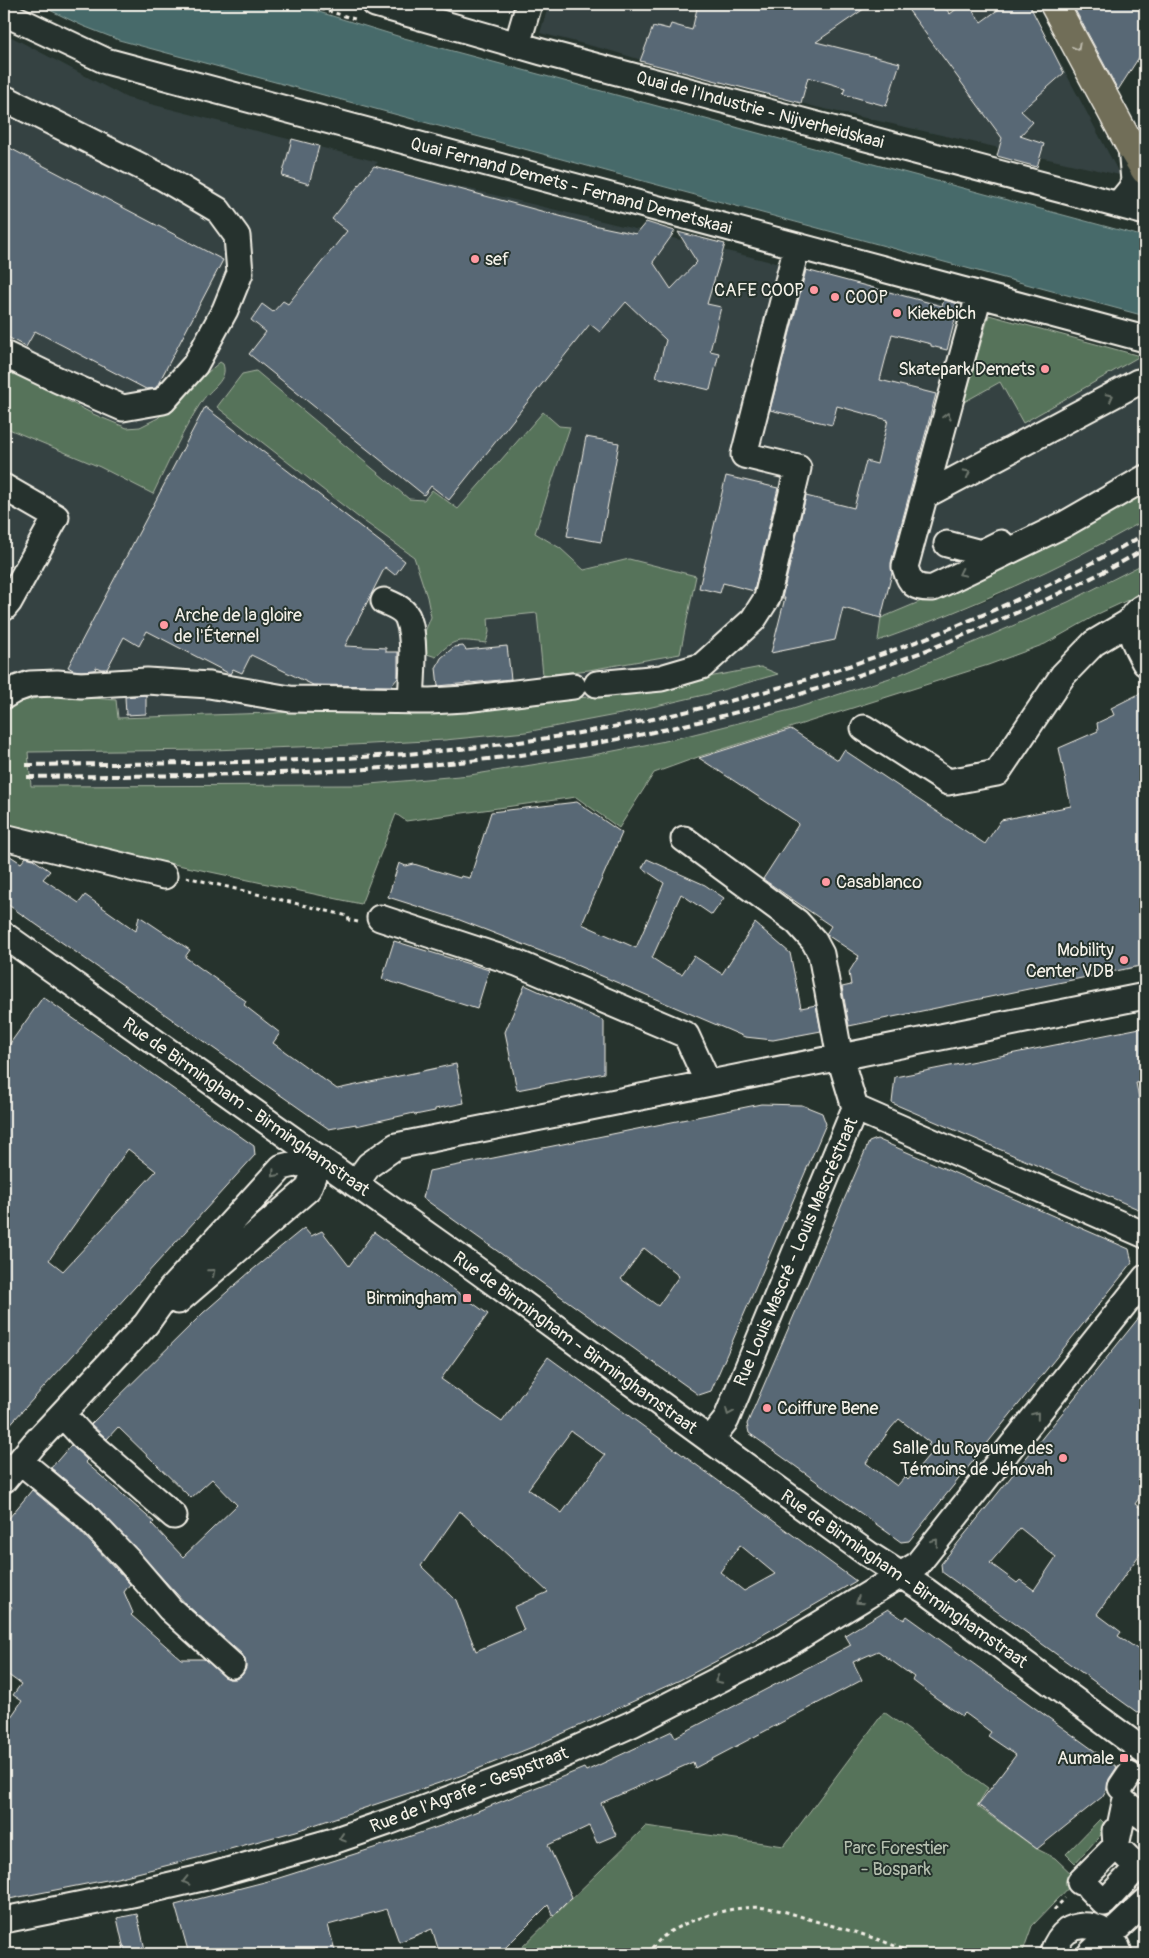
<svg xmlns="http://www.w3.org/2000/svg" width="1149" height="1958" font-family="Pangolin,sans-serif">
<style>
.built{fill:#354342}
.green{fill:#57735a;stroke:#a6b2a1}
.water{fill:#476b6a;stroke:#8ca19c}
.building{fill:#596774;stroke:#f4f1e8;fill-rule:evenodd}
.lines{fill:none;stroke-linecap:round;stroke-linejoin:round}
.minor-casing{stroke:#f4f1e8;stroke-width:29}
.major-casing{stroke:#f4f1e8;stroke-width:31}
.path{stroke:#f4f1e8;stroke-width:3;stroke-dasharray:4 4;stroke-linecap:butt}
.minor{stroke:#26332d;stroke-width:25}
.major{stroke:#716e59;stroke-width:28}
.rail{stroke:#f4f1e8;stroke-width:4;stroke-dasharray:8 4;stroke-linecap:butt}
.oneway{stroke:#c0bdaf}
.oneway2{stroke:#6e766e}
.poi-dot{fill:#ff9aa2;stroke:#26332d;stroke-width:2}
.labels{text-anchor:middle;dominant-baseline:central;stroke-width:4;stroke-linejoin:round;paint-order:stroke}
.street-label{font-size:18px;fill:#f4f1e8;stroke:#26332d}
.poi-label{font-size:18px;fill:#f4f1e8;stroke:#26332d;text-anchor:start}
.park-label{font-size:18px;fill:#b5bfaf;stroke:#26332d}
</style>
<rect width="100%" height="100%" fill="#26332d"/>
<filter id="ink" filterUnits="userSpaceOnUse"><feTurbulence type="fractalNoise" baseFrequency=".02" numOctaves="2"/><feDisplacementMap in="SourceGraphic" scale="10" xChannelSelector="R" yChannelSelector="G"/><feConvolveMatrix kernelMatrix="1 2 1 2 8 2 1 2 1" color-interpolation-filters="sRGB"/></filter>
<g filter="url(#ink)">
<path class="built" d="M 549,4 L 1029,4 L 1120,175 L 816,107 L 682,72 L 608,50 L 540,33 Z
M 4,33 L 127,98 L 378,162 L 374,166 L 958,307 L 1145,357 L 1145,486 L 879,641 L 990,599 L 1058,566 L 1145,520 L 1145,563 L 1068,602 L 896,676 L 790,710 L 670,740 L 593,755 L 470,775 L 359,785 L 31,786 L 28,752 L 212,750 L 352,745 L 445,740 L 526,732 L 626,713 L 708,694 L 777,674 L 683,682 L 588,697 L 454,707 L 118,718 L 15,702 L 4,709 Z"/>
<path class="green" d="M 989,315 L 1140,356 L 1023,423 L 1000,382 L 964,402 Z
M 220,362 L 223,364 C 229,380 210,389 202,401 C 183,430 168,463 153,494 L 100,467 L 4,427 L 4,367 L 93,414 L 127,428 L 140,427 L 158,418 L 189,388 Z
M 256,371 L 409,499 L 424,500 L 432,490 L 458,509 L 543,412 L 559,426 L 570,427 L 535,533 L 560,548 L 584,570 L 629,559 L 696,576 L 680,654 L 589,670 L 543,675 L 537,613 L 488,618 L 489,632 L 486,643 C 460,640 454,637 436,657 L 427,654 L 422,639 L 431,617 L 427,597 L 414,557 L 358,517 L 217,407 L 242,374 Z
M 1145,486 L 1145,520 C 1060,568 971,608 878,641 L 881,618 L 986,574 Z
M 1145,563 L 1145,592 L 1100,613 L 1045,644 L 988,665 L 698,757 L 654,773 L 619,828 L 576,797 L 406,821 L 396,814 L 361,904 L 4,828 L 4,709 C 39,690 78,697 116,700 L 118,718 L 454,707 L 588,697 L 683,682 L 761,667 L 778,674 L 708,694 L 626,713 L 526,732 L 445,740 L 352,745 L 212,750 L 28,752 L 31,786 L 359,785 L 470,775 L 593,755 L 670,740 L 790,710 L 896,676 L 1068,602 Z
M 884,1712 L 988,1788 L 977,1806 L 1037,1849 L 1055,1858 L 1077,1879 L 1032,1926 L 1022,1954 L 515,1954 L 646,1826 L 784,1846 Z
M 1100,1819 L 1108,1827 L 1075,1863 L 1066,1854 Z"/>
<path class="water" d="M 37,4 L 293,4 L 404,38 L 1145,237 L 1145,316 L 119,40 L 83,26 Z"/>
<path class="building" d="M 698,4 L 871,4 L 816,42 L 900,63 L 886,106 L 843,94 L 845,88 L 808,77 L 801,103 L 640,61 L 653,27 L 657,28 L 657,26 L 669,29 L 671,24 L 692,30 Z
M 904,4 L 942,4 L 950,14 L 963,4 L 968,4 L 981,22 L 1006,4 L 1029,4 L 1064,73 L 1021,111 L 1033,122 L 1020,136 L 1044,144 L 1037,167 L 997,156 L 1002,138 Z
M 1072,4 L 1145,4 L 1145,48 L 1118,90 Z
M 292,139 L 319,146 L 309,184 L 282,176 Z
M 4,145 L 223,260 L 156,388 L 146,389 L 35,331 L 26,347 L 4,335 Z
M 374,166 L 593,225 L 636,234 L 646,222 L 675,231 L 653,262 L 671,289 L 697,262 L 678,232 L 725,244 L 707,304 L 721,307 L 710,351 L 719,353 L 710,390 L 656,377 L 666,340 L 626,302 L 600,332 L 590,324 L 449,500 L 431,486 L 424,495 L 249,354 L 266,332 L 251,320 L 262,304 L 273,312 L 283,301 L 288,304 L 347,231 L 332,219 Z
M 806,270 L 942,306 L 944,300 L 959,304 L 947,350 L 931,346 L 931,344 L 892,334 L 880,380 L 936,394 L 891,563 L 892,573 L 881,618 L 843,608 L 835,640 L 771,653 L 785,598 L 782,598 L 806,496 L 854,508 L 866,461 L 877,464 L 888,420 L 837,406 L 832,425 L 770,410 Z
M 205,407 L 405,561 L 395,575 L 385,567 L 345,646 L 386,648 L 386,652 L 398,652 L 398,678 L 391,686 L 313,685 L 251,655 L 242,673 L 233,669 L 230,674 L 147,631 L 139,646 L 124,637 L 107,669 L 101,669 L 96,667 L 95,670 L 81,671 L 73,670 L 68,667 Z
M 586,437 L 619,443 L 601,542 L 567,536 Z
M 726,476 L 778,488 L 754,591 L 723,583 L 720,593 L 699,588 Z
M 463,646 L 466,650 L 507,646 L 511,679 L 438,686 L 436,668 L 441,658 L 454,647 Z
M 1145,691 L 1145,965 L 849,1026 L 842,987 L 851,985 L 849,972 L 859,956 L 827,935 L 826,934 L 831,926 L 763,879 L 798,825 L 797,822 L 699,758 L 791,729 L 838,760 L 844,750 L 985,844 L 1001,820 L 1071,806 L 1059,748 L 1098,731 L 1097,723 L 1114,715 L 1111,708 Z
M 146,695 L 146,714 L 126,715 L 125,697 Z
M 577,802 L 622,833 L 582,924 L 636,948 L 664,883 L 642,868 L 647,859 L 705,885 L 724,898 L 712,915 L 681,894 L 652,958 L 666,967 L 682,974 L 694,956 L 722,974 L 755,923 L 790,953 L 801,1008 L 816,1005 L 821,1031 L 773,1040 L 745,1037 L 569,962 L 457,919 L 388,897 L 399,863 L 406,866 L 414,864 L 460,878 L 461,876 L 470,878 L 491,812 Z
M 4,852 L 21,863 L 26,857 L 33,859 L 50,871 L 43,879 L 79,903 L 85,895 L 136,931 L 139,916 L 190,950 L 185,957 L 246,1001 L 244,1005 L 280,1033 L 273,1043 L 337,1089 L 456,1064 L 464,1103 L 435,1109 L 435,1111 L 415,1115 L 414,1113 L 356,1126 L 356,1124 L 329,1129 L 4,902 Z
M 394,941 L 489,970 L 477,1009 L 382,979 Z
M 525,985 L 604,1021 L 604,1073 L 517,1090 L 505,1032 Z
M 43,997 L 254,1146 L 255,1155 L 4,1431 L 4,1052 ZM 128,1149 L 156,1171 L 63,1271 L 49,1260 Z
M 1145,1027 L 1145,1082 L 1136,1083 L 1143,1118 L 1145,1120 L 1145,1212 L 892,1103 L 895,1077 Z
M 761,1104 L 802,1105 L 822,1113 L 826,1124 L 711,1391 L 699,1395 L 423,1198 L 429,1171 ZM 644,1248 L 679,1276 L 658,1306 L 621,1279 Z
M 877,1139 L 1129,1249 L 1132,1263 L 909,1541 L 901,1542 L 749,1433 L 747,1424 L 869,1142 ZM 899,1419 L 930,1443 L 928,1445 L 934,1449 L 908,1480 L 905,1477 L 897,1486 L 866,1463 L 891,1428 Z
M 304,1228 L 311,1236 L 322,1231 L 349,1266 L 374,1232 L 488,1314 L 441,1379 L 502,1422 L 548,1357 L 856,1581 L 726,1656 L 680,1680 L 535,1746 L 460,1776 L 296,1831 L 197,1858 L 117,1878 L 4,1900 L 4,1727 L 22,1701 L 13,1695 L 21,1684 L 4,1672 L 4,1619 L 12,1607 L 4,1600 L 4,1524 L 32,1490 L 73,1524 L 117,1570 L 130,1584 L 124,1592 L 133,1613 L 131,1615 L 174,1653 L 181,1659 L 204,1659 L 229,1679 L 236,1679 L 242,1675 L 246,1668 L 245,1660 L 242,1654 L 187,1605 L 93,1503 L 51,1468 L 71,1445 L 87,1460 L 85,1462 L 154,1522 L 152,1524 L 183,1557 L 237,1505 L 212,1479 L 191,1498 L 118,1427 L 107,1439 L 91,1424 L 203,1313 L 251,1271 ZM 571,1431 L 605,1455 L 562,1513 L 528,1489 ZM 460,1511 L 548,1592 L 514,1607 L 524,1630 L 476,1651 L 456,1600 L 421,1566 ZM 740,1545 L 775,1574 L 744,1591 L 720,1572 Z
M 1145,1310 L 1145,1489 L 1135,1504 L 1145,1511 L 1145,1547 L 1097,1614 L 1121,1632 L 1118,1636 L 1145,1654 L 1145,1718 L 942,1572 L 941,1564 ZM 1020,1528 L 1056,1557 L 1034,1590 L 1020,1580 L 1017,1583 L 990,1563 Z
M 888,1609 L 904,1620 L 907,1616 L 1117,1767 L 1109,1779 L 1107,1789 L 1102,1797 L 1037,1849 L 978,1805 L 1016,1755 L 988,1736 L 991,1732 L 965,1713 L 962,1716 L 936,1698 L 912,1680 L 914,1677 L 878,1651 L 853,1662 L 862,1680 L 695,1768 L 693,1762 L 601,1803 L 616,1835 L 597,1843 L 589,1826 L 548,1845 L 572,1897 L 553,1916 L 548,1905 L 499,1954 L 440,1954 L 432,1929 L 399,1942 L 387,1909 L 328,1925 L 336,1954 L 319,1954 L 317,1948 L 298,1954 L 189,1954 L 175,1905 L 276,1879 L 402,1839 L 443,1825 L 584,1768 L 586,1771 L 672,1731 L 675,1737 L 851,1645 L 845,1635 Z
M 137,1914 L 146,1954 L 125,1954 L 117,1918 Z"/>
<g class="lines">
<g class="minor-casing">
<path id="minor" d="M 375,4 L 542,52 L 1145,212
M 4,13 L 106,61 L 1145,339
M 517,45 L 529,4
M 4,98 L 162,177 L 218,210 L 237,236 L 240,273 L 225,310 L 195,365 L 163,401 L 123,408 L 58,380 L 4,354
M 1118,205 L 1131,189 L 1134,181 L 1131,147
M 979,295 L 905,567 C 910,584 915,589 933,588 L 1065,524 L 1145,478
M 4,487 L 56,517 L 9,602 L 4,608
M 924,496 L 1138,382 L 1145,381
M 947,544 L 981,553 L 1001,543
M 384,601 C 393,605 405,609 408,619 C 416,640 412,679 411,701
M 1145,606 C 1118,619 1135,644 1145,663
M 597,684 L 661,678 L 702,666 L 753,620 L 767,598 L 798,468 L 744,455 L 797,246
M 4,696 L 16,689 L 30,684 L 57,683 L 81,685 L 147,681 L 209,685 L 290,699 L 430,701 L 465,699 L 573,686
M 864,728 L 948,782 L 997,773 L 1063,675 L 1094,643 L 1131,621
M 4,837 L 164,876
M 684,839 L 797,922 L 814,941 L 821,954 L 840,1058 L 855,1108 L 726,1420 L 710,1440
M 380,918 L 517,963 L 686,1035 L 708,1083
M 4,935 L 474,1268 L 710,1440 L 868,1554 L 926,1591 L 1145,1752
M 855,1108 L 1145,1235
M 355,1184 L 369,1165 L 396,1146 C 646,1095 896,1047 1145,996
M 178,1301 L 308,1189 L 320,1158
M 62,1414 L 83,1437 L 174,1516
M 20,1461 L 83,1513 L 128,1560 L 170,1609 L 232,1665
M 4,1480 L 34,1444 L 146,1324 L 171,1289 L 282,1167 L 320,1158
M 1121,1787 L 1129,1775
M 1115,1831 L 1116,1846 L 1137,1867
M 1080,1882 L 1116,1846 L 1125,1803 L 1145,1818
M 1090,1889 L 1104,1903 L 1132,1873
M 4,1920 L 132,1894 L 206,1877 L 333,1841 L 388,1822 L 545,1763 L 632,1724 L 781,1648 L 917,1565 L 1145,1278
M 1052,1954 C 1055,1946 1059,1937 1067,1931 C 1087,1918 1115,1931 1119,1954
M 1090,1954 L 1145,1902"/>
</g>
<g class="major-casing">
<path id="major" d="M 1054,4 L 1131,147 L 1145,170"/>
</g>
<path class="path" d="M 305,4 L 358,20
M 186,877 L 348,916 L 349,920 L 358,922
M 1054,1910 L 1065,1898
M 646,1954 C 653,1947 662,1936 671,1931 C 695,1917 738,1904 766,1908 C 786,1910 806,1919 826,1924 C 855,1932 885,1940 912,1954"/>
<use href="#minor" class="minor"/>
<use href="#major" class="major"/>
<path class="rail" d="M 26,765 C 177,763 329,764 479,747 C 711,721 942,650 1145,534
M 27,777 C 177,775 329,776 479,760 C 653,741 823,696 983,627 C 1038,604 1093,579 1145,549"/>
</g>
<defs><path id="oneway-chevron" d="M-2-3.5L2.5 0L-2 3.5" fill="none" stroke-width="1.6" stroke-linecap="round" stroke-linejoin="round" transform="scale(1.25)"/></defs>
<use class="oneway" href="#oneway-chevron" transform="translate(1077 47) rotate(62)"/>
<g class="oneway2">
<use href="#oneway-chevron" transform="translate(1110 397) rotate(-28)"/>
<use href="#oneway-chevron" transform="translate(947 416) rotate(-75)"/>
<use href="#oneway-chevron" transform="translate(967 473) rotate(-28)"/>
<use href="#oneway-chevron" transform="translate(962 573) rotate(154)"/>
<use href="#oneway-chevron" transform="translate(275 1174) rotate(132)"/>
<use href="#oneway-chevron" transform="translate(212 1272) rotate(-41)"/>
<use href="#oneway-chevron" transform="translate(729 1412) rotate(113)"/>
<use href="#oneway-chevron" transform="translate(1036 1415) rotate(-51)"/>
<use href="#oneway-chevron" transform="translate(935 1542) rotate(-51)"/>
<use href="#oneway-chevron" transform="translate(859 1601) rotate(147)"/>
<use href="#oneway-chevron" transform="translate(718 1680) rotate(153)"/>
<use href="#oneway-chevron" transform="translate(342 1838) rotate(162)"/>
<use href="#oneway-chevron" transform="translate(186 1881) rotate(167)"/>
</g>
</g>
<g class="poi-dot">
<circle cx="475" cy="259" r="5"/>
<circle cx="814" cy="290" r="5"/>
<circle cx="835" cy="297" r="5"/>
<circle cx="897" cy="313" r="5"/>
<circle cx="1045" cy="369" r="5"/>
<circle cx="164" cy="625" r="5"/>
<circle cx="826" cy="882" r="5"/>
<circle cx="1124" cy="960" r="5"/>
<rect x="462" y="1293" width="10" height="10" rx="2.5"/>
<circle cx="767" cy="1408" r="5"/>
<circle cx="1063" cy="1458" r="5"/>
<rect x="1119" y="1753" width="10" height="10" rx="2.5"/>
</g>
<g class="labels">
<g class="street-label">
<text transform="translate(760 110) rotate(15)">Quai de l'Industrie - Nijverheidskaai</text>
<text transform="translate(571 186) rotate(15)">Quai Fernand Demets - Fernand Demetskaai</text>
<text transform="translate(246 1107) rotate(35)">Rue de Birmingham - Birminghamstraat</text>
<text transform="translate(796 1252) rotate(-67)">Rue Louis Mascré - Louis Mascréstraat</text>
<text transform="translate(575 1343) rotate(36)">Rue de Birmingham - Birminghamstraat</text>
<text transform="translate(904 1579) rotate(35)">Rue de Birmingham - Birminghamstraat</text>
<text transform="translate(469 1790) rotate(-21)">Rue de l'Agrafe - Gespstraat</text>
</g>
<g class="poi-label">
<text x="485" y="259">sef</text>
<text x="804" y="290" text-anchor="end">CAFE COOP</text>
<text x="845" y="297">COOP</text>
<text x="907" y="313">Kiekebich</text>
<text x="1035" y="369" text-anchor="end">Skatepark Demets</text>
<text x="174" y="615">Arche de la gloire<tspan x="174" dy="21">de l'Éternel</tspan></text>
<text x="836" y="882">Casablanco</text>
<text x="1114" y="950" text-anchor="end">Mobility<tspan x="1114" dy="21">Center VDB</tspan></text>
<text x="457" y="1298" text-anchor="end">Birmingham</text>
<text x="777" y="1408">Coiffure Bene</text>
<text x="1053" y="1448" text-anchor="end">Salle du Royaume des<tspan x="1053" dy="21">Témoins de Jéhovah</tspan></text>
<text x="1114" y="1758" text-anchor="end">Aumale</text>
</g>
<g class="park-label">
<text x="896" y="1848">Parc Forestier<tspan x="896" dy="21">- Bospark</tspan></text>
</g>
</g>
<rect width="1149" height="1958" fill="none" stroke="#26332d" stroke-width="20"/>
<rect x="10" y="10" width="1129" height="1938" fill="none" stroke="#f4f1e8" stroke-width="2" filter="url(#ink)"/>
</svg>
